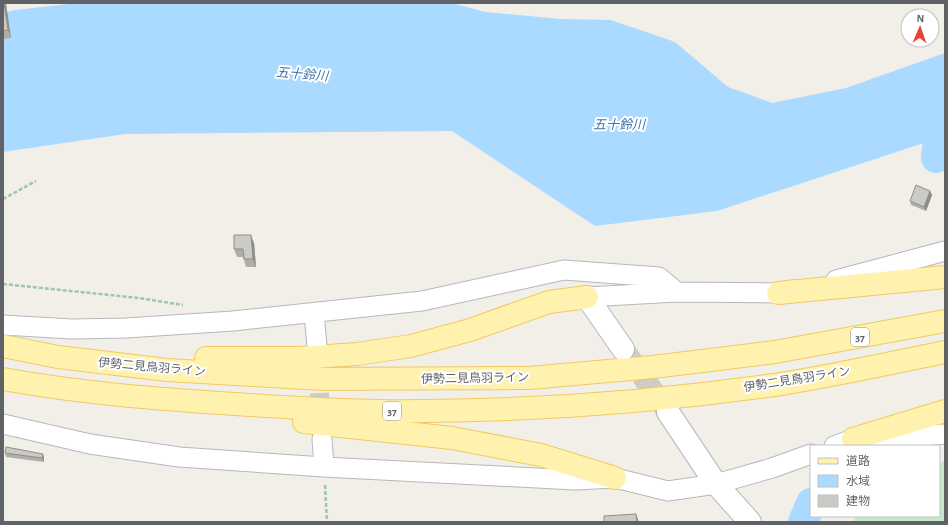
<svg xmlns="http://www.w3.org/2000/svg" width="948" height="525" font-family="'Alegreya Sans','Noto Sans JP',sans-serif">
<style>
.green{fill:#c5e8c5}
.water{fill:#aadaff}
.lines{fill:none;stroke-linecap:round;stroke-linejoin:round}
.river{stroke:#aadaff;stroke-width:30}
.minor-tunnel{stroke:#ccccc8;stroke-width:19;stroke-dasharray:19 10;stroke-linecap:butt}
.tertiary-tunnel{stroke:#ccccc8;stroke-width:22;stroke-dasharray:22 11;stroke-linecap:butt}
.minor-casing{stroke:#b5b8bc;stroke-width:21}
.tertiary-casing{stroke:#b5b8bc;stroke-width:24}
.primary-casing{stroke:#f2c960;stroke-width:24}
.path{stroke:#9cc7a9;stroke-width:2.5;stroke-dasharray:4 2;stroke-linecap:butt}
.minor{stroke:#fff;stroke-width:19}
.tertiary{stroke:#fff;stroke-width:22}
.primary{stroke:#fff2af;stroke-width:22}
.wall{fill:#afaea9}
.shaded-wall{fill:#8f8d8a}
.building{fill:#cccac5;stroke:#8f8d8a}
.labels{text-anchor:middle;dominant-baseline:central;stroke-width:4;stroke-linejoin:round;paint-order:stroke}
.shield{fill:#fff;stroke:#8f9295;stroke-width:1}
.shield-label{font-size:11px;font-weight:bold;fill:#5f6368}
.street-label{font-size:12px;fill:#5f6368;stroke:#fff}
.water-label{font-size:13px;font-style:italic;fill:#4174aa;stroke:#fff}
</style>
<rect width="100%" height="100%" fill="#f1efe8"/>
<path class="green" d="M 945,461 L 945,522 L 854,522 L 855,516 L 939,516 L 939,463 Z"/>
<path class="water" d="M 78,3 L 452,3 L 485,12 L 561,19 L 611,20 L 675,42 L 728,87 L 772,103 L 846,88 L 945,53 L 945,136 L 717,211 L 595,226 L 452,131 L 125,134 L 3,152 L 3,13 L 15,10 Z"/>
<g class="lines">
<path class="river" d="M 936,158 L 941,108
M 803,522 L 811,503"/>
<path class="minor-tunnel" d="M 318,364 L 321,423"/>
<path class="tertiary-tunnel" d="M 623,349 L 668,412"/>
<g class="minor-casing">
<path id="minor" d="M 836,280 L 945,251
M 587,297 L 677,292 L 778,293 L 792,290
M 314,313 L 317,346
M 3,325 L 72,329 L 126,328 L 233,321 L 422,301 L 564,270 L 659,277 L 677,292
M 3,424 L 90,444 L 179,457 L 324,467 L 575,480 L 615,478 L 668,491 L 716,484 L 772,468 L 811,454
M 322,439 L 324,467
M 834,446 L 853,439 L 901,438 L 945,434"/>
</g>
<g class="tertiary-casing">
<path id="tertiary" d="M 587,297 L 623,349
M 668,412 L 716,484 L 750,522"/>
</g>
<g class="primary-casing">
<path id="primary" d="M 778,293 L 945,277
M 3,346 L 58,357 L 167,370 L 322,379 L 529,378 L 653,367 L 775,352 L 945,321
M 206,358 L 299,358 L 357,354 L 411,346 L 470,330 L 549,302 L 587,297
M 3,379 C 80,393 157,399 235,404 C 298,408 362,412 425,411 C 544,410 664,401 781,384 C 836,375 891,363 945,352
M 304,422 L 452,438 L 541,455 L 615,478
M 853,439 L 945,411"/>
</g>
<path class="path" d="M 3,199 L 36,181
M 3,284 L 139,298 L 183,305
M 325,485 L 327,522"/>
<use href="#minor" class="minor"/>
<use href="#tertiary" class="tertiary"/>
<use href="#primary" class="primary"/>
</g>
<path class="wall" d="M 3,3 L 11,38 L 3,39 Z
M 930,191 L 932,195 L 926,211 L 911,205 L 910,201 Z
M 254,243 L 256,267 L 246,267 L 243,257 L 237,257 L 234,249 Z
M 5,453 L 43,454 L 44,458 L 44,462 L 6,457 Z"/>
<path class="shaded-wall" d="M 4,3 L 6,3 L 11,38 L 8,30 Z
M 930,191 L 932,195 L 926,211 L 924,207 Z
M 251,235 L 254,243 L 256,267 L 253,259 Z
M 43,454 L 44,458 L 44,462 L 42,458 Z
M 636,514 L 639,522 L 637,522 Z"/>
<path class="building" d="M 3,3 L 4,3 L 8,30 L 3,31 Z
M 916,185 L 930,191 L 924,207 L 910,201 Z
M 234,235 L 251,235 L 253,259 L 244,259 L 243,249 L 234,249 Z
M 6,447 L 43,454 L 42,458 L 5,453 Z
M 636,514 L 637,522 L 604,522 L 604,516 Z"/>
<g class="labels">
<g class="shield">
<rect x="851" y="328" width="18" height="18" rx="3"/>
<rect x="383" y="402" width="18" height="18" rx="3"/>
</g>
<g class="shield-label">
<text x="860" y="337">37</text>
<text x="392" y="411">37</text>
</g>
<g class="street-label">
<text transform="translate(152 367) rotate(5)">伊勢二見鳥羽ライン</text>
<text transform="translate(475 378) rotate(-1)">伊勢二見鳥羽ライン</text>
<text transform="translate(797 379) rotate(-9)">伊勢二見鳥羽ライン</text>
</g>
<g class="water-label">
<text transform="translate(302 75) rotate(5)">五十鈴川</text>
<text x="619" y="125">五十鈴川</text>
</g>
</g>
<rect width="948" height="525" fill="none" stroke="#5f6368" stroke-width="8"/>
<rect x="810" y="445" width="130" height="72" fill="#ffffff" stroke="#bfc1c3"/>
<rect x="818" y="458" width="20" height="6" fill="#fff2af" stroke="#bfc1c3"/>
<text x="846" y="465" font-size="12" fill="#5f6368">道路</text>
<rect x="818" y="475" width="20" height="12" fill="#aadaff" stroke="#bfc1c3"/>
<text x="846" y="485" font-size="12" fill="#5f6368">水域</text>
<rect x="818" y="495" width="20" height="12" fill="#cccac5" stroke="#bfc1c3"/>
<text x="846" y="505" font-size="12" fill="#5f6368">建物</text>
<g transform="translate(920 28) rotate(2)"><circle r="19" fill="#ffffff" stroke="#bfc1c3"/>
<path d="M0-3L7 15L0 10L-7 15Z" fill="#ea4335"/>
<text y="-6" font-size="11" font-weight="bold" text-anchor="middle" fill="#5f6368">N</text>
</g>
</svg>
